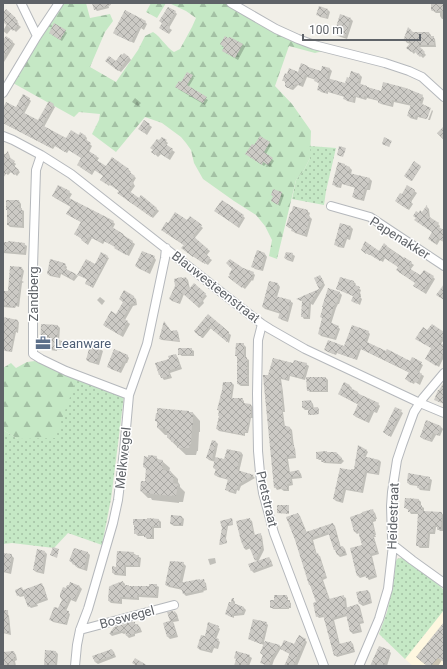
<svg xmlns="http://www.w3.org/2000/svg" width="447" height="669" font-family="Roboto,sans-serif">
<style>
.commercial{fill:#fef7e0}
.grass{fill:url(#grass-dots)}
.forest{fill:url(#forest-firs)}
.shadow{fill:#0003}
.building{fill:url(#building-cross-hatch)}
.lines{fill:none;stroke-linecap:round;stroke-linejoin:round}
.minor-casing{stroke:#b5b8bc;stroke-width:10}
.minor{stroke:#fff;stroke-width:8}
.labels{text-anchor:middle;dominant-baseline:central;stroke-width:3;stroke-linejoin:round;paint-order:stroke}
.street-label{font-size:13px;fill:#5f6368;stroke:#fff}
.service-label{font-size:13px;fill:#4e5e75;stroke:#fff;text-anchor:start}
</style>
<defs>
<pattern id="grass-dots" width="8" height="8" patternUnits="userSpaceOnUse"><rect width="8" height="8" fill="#c5e8c5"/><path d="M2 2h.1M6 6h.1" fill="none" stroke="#a3c0a4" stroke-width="1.8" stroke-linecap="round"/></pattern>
<pattern id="forest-firs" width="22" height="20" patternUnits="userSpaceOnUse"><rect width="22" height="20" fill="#c5e8c5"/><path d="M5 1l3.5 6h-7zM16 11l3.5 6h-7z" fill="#a3c0a4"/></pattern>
<pattern id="building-cross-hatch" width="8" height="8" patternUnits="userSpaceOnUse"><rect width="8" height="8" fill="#cccac5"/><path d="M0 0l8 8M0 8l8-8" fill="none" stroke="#a9a8a4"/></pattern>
</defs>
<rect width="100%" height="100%" fill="#f1efe8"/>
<path class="commercial" d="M 444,610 L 444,666 L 419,665 L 413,666 L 405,659 Z"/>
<path class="grass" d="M 310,146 L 336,148 L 326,191 L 324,205 L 292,199 L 296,180 L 304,170 L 310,158 Z
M 77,378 L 124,396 L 111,499 L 102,545 L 68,533 L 54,548 L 12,543 L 3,544 L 3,430 L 18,439 Z
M 400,558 C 410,558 435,582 444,590 L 444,610 L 405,659 L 379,634 L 387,612 L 393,585 L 396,561 L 397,559 Z"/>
<path class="forest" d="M 64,3 L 86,3 L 90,18 L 110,14 L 113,21 L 105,32 L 90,67 L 116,82 L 138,50 L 145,36 L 153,32 C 162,38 165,46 174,52 L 180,49 L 192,27 L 196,18 L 186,11 L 169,3 L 226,3 L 260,23 L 323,51 L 315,53 L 289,46 L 275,86 L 292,104 L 311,131 L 310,158 L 304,170 L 296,180 L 277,259 L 269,256 L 272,240 L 265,226 L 256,215 L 234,201 L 203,179 L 194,163 L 191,150 L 186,143 L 181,137 L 162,123 L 145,117 L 116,152 L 92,134 L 99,120 L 100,114 L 79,112 L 74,117 L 13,83 L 39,34 Z
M 151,3 L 166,3 L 157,18 L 146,12 Z
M 35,361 L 77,378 L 55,438 L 18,439 L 3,430 L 3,368 L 11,363 L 16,368 L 27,362 Z"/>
<path class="shadow" d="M 93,3 L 108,3 L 109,8 L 97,11 L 95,9 Z
M 432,3 L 444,3 L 444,19 L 442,19 L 440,16 L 440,13 L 436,13 L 432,10 Z
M 320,8 L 328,10 L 330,12 L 328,19 L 320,17 L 318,15 Z
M 175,12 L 177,14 L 169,28 L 172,30 L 169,34 L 163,30 Z
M 12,15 L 18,21 L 16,23 L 21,27 L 16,32 L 12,28 L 7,34 L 3,31 Z
M 350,18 L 353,21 L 347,39 L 338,36 L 335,34 Z
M 145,22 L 147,24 L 144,30 L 141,28 L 134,43 L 116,35 L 114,33 Z
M 65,31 L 67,33 L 62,41 L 52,35 Z
M 429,33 L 431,35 L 431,37 L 433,37 L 435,39 L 436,47 L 419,47 L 426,55 L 423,58 L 416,51 L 414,54 L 408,48 L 411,44 L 407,43 L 405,40 Z
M 6,37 L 15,44 L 4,62 L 3,61 L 3,39 L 5,39 Z
M 230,38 L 243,44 L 245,47 L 238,60 L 223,51 Z
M 129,57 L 131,60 L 121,72 L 108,63 L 116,62 Z
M 308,67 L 310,69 L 322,72 L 329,68 L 332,71 L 329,80 L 346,84 L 360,75 L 362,77 L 360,85 L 382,92 L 422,96 L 424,98 L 422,105 L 430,108 L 426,119 L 418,117 L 417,120 L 410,118 L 408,115 L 412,106 L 394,102 L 393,107 L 381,104 L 379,102 L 379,101 L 367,98 L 366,100 L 356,97 L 355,103 L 347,101 L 345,99 L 345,97 L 328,92 L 328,94 L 321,92 L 319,90 L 320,84 L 318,83 L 316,80 L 307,77 L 303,87 L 298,85 L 293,90 L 290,89 L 286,86 L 286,83 L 284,81 L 298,73 Z
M 192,76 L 194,78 L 188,88 L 208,100 L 205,105 L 178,89 Z
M 135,98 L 141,103 L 138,106 L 132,102 Z
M 29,99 L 31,101 L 24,114 L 39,121 L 53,105 L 55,107 L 44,127 L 67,139 L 85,136 L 87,138 L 86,141 L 92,146 L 89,152 L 99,158 L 97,161 L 106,168 L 112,159 L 129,170 L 131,172 L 130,173 L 136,178 L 133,183 L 135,186 L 130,193 L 139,199 L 142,196 L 159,211 L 153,218 L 121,195 L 120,191 L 110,184 L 109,186 L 104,182 L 104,176 L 95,170 L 92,175 L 80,167 L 82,158 L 69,150 L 67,153 L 55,146 L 53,149 L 3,123 L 3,109 L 17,109 Z
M 432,110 L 433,111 L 430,120 L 428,120 Z
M 145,122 L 152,127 L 147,135 L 142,131 Z
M 162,138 L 168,143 L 166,146 L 175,152 L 170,160 L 161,154 L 158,157 L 155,154 L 160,141 Z
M 269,143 L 271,145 L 266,154 L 274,161 L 270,167 L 266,164 L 264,166 L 249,156 L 254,146 Z
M 3,153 L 6,155 L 8,153 L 9,154 L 11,160 L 16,164 L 14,167 L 20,172 L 17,176 L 12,171 L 8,175 L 3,171 Z
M 414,163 L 421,167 L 412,181 L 405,176 Z
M 347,167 L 350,168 L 352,170 L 351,174 L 370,179 L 372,181 L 370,190 L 367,190 L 364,201 L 356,199 L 353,197 L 356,188 L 342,184 L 341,188 L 336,187 L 334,184 Z
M 58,186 L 69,192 L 72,194 L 69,199 L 113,222 L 115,224 L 113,228 L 123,234 L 125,237 L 135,244 L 129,256 L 118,250 L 115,248 L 116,247 L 105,241 L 103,244 L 92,238 L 88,245 L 84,242 L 82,240 L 82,239 L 75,234 L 81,222 L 70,216 L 71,207 L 55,198 L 53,196 Z
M 408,186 L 417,193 L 411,202 L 413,204 L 409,210 L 398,203 Z
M 282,193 L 284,195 L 280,206 L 272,201 L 274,197 L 272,195 Z
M 7,201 L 19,201 L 21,204 L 21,209 L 24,211 L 24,228 L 10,227 L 8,225 Z
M 427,207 L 429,209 L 430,218 L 438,224 L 440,226 L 439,228 L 444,231 L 444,242 L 440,240 L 437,245 L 431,241 L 433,232 L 419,214 L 423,213 Z
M 307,211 L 310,213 L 309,216 L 312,219 L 307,237 L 295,233 L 293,231 L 293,229 L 289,228 L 287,226 Z
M 218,213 L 243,216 L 245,218 L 239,228 Z
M 190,217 L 203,228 L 194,239 L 210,251 L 206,256 L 212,260 L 208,265 L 205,263 L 205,264 L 197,258 L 196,258 L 184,250 L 185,246 L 162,230 L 187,221 Z
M 341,224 L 351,227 L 353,229 L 350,240 L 347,239 L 344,248 L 338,247 L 335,244 Z
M 3,243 L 24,244 L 27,246 L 26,255 L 3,253 Z
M 388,247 L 414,265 L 410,270 L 421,277 L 433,277 L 435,279 L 426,294 L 417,288 L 416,283 L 399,272 L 397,270 L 399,267 L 385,258 L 383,262 L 370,254 L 369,255 L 365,252 L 379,252 Z
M 257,252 L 265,254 L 267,257 L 263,271 L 255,269 L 252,266 Z
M 292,254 L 295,256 L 293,262 L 287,260 L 285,258 Z
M 107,257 L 109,258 L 93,288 L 88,285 L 88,280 L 79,275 L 78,276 L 86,260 L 96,265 Z
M 154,257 L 156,260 L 150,274 L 138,268 L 136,266 Z
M 65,265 L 67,267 L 66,270 L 75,274 L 78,276 L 74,281 L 61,274 L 60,278 L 50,276 L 48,274 Z
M 22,268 L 24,271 L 22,281 L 24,282 L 22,283 L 19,307 L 16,306 L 15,308 L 3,307 L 3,292 L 8,292 Z
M 242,269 L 253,273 L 255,275 L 253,281 L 252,280 L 245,289 L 232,279 Z
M 320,276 L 325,285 L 313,305 L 311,304 L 310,319 L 304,319 L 302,316 L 303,302 L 298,299 L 320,289 L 315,279 Z
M 186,278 L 188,280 L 190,289 L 194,285 L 207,296 L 203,301 L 204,303 L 199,308 L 184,294 L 180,304 L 172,301 L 170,299 Z
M 354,282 L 356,284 L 355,286 L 361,290 L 360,293 L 361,295 L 360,297 L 362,299 L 360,305 L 352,300 L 358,297 L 337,289 Z
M 278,284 L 280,287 L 277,297 L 290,301 L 293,303 L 288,322 L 282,320 L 279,318 L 281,314 L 265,309 L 263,307 Z
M 340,293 L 342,295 L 339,304 L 338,304 L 336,308 L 331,324 L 338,327 L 340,329 L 336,340 L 321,336 L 319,334 Z
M 100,297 L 105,301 L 102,305 L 97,300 Z
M 133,297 L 136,299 L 137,305 L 133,306 L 125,320 L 130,324 L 123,337 L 106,327 L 104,325 L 117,316 L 124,302 L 120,299 Z
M 208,316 L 231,335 L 229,343 L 211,328 L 203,338 L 202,338 L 195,331 Z
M 3,318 L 17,321 L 19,322 L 18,333 L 16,332 L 12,352 L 5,351 L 4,350 L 5,336 L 3,336 Z
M 58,326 L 60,328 L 59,341 L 62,342 L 64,344 L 63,350 L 57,350 L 57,351 L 43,349 L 41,347 Z
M 176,331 L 178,332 L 180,342 L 162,340 L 160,339 L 171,332 Z
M 428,331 L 444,333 L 444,340 L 440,345 L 444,347 L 444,357 L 439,367 L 426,359 L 432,348 Z
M 368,332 L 370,334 L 367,343 L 411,362 L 413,358 L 423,365 L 419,373 L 424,376 L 420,385 L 415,382 L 414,384 L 408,381 L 410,373 L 361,349 L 357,360 L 337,353 L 336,355 L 328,352 L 325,350 L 345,347 Z
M 236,344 L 243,344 L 246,347 L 246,358 L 249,360 L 249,386 L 241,386 L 238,384 L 238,358 L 236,356 Z
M 100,349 L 103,351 L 99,365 L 89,362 L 87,360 Z
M 191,349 L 194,351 L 194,356 L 182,356 L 179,354 Z
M 127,355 L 129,358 L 127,363 L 126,363 L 121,373 L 111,369 L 109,367 Z
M 176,355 L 178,358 L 182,369 L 170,373 L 172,378 L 164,380 L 160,375 L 170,359 Z
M 294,364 L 306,364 L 309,366 L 305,380 L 290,376 L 289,381 L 281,379 L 283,392 L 283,393 L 285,412 L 283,412 L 285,427 L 290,428 L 292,430 L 294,447 L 295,448 L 296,458 L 288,459 L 290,473 L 299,471 L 301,474 L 302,478 L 292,479 L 293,485 L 289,486 L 289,491 L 284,491 L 281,489 L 277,490 L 275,487 L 269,376 Z
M 326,378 L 328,380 L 328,392 L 310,392 L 308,390 Z
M 232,383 L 234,385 L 232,399 L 242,399 L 244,401 L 244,404 L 251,405 L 253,407 L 253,418 L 251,418 L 248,433 L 245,433 L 245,436 L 219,431 L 217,429 L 220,412 L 218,410 Z
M 344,384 L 350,386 L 352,388 L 351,390 L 357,392 L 360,395 L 378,404 L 380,406 L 377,413 L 374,412 L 369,423 L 356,417 L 354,415 L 359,405 L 342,396 L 339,394 Z
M 311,401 L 313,404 L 314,409 L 318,408 L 319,409 L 319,414 L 310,415 L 309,410 L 305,410 L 303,408 Z
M 396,408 L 403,413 L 391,437 L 386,434 Z
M 193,413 L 200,421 L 200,432 L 199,432 L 198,451 L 197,451 L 196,455 L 186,455 L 168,438 L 168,435 L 165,435 L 158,428 L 158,423 L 156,421 Z
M 426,421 L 441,427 L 443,429 L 440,436 L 436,435 L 432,442 L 423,439 L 421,436 Z
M 213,441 L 216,442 L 218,444 L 215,458 L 225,461 L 227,450 L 241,452 L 243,455 L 239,472 L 253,476 L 255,478 L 241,486 L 239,491 L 237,490 L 236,494 L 229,492 L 226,489 L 229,480 L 218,477 L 215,475 L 216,470 L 214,468 L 215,462 L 209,460 L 207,458 Z
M 366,450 L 368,452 L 365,458 L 379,460 L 381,462 L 379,475 L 367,473 L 363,493 L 346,490 L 343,503 L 336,501 L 334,499 L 352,471 L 354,470 Z
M 335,453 L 344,461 L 341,464 L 324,463 L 322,461 L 322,460 L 319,460 L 317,458 Z
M 156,457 L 159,460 L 162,461 L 170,468 L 169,472 L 171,472 L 178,479 L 178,482 L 180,485 L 180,487 L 185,492 L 183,502 L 179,502 L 179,503 L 152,500 L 151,498 L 148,498 L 141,491 L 145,482 L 147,470 L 144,467 Z
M 429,478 L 432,480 L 430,491 L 420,490 L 418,487 L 418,486 L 410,485 L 408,483 Z
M 419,500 L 421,502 L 421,506 L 424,508 L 424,512 L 441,513 L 444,515 L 443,531 L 440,531 L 438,529 L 438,527 L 436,527 L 435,534 L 430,534 L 429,548 L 420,548 L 417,545 L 419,514 L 411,514 L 409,511 L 409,510 L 405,508 Z
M 373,511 L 375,513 L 377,519 L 376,519 L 376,521 L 373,522 L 376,535 L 375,535 L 376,537 L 374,537 L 379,554 L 372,556 L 377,577 L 369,580 L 366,576 L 360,578 L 358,576 L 363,545 L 359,533 L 357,534 L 355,532 Z
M 298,514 L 300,516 L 307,533 L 333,524 L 335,526 L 341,548 L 343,547 L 345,549 L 347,555 L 340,557 L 338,555 L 330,534 L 313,540 L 317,555 L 320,556 L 327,578 L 323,580 L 330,600 L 344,597 L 346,598 L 347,608 L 358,605 L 360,607 L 364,623 L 360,624 L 362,632 L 353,634 L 351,632 L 347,616 L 334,620 L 340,645 L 351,642 L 353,644 L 355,652 L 337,657 L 335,655 L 324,617 L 319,618 L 317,616 L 317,603 Z
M 182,517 L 184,519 L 183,526 L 174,526 L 171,524 Z
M 249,519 L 252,521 L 255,536 L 260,534 L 262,536 L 264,550 L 258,562 L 269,558 L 271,560 L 273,566 L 254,573 L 252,571 L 250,565 L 257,562 L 251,548 L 246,550 L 244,548 Z
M 159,520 L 161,522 L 161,528 L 154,528 L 154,539 L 147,539 L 145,536 L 138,536 L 135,533 L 135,526 L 134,525 Z
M 232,520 L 233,525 L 228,526 L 226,538 L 227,543 L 220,545 L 223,528 Z
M 45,552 L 47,554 L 44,574 L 36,572 L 34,570 Z
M 88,553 L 90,555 L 87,571 L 78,568 L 70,561 Z
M 133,553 L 141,558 L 140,567 L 126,567 L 126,576 L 115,575 L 113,573 L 117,568 Z
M 3,554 L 11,555 L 14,558 L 11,574 L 3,572 Z
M 215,558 L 216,563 L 210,565 L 208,559 Z
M 183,563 L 186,566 L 182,584 L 200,580 L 201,581 L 203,581 L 206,583 L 207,590 L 203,591 L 204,592 L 186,596 L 184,594 L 183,590 L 169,587 L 166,585 Z
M 123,582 L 125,584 L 125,586 L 129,587 L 150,587 L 156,585 L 159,587 L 158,598 L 139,597 L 139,600 L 122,599 L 122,604 L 111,603 L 109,601 Z
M 70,583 L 80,587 L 82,589 L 76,602 L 71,600 L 66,611 L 70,614 L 67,625 L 53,622 L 51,620 L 59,609 L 66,589 L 69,587 Z
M 42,585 L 44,587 L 48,600 L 37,604 L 38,606 L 31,608 L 29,606 L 24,596 L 20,597 L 18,595 L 21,588 L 24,591 Z
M 367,591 L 370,593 L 372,603 L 363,606 L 360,604 L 358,593 Z
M 286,596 L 288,597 L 288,601 L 291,603 L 291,608 L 289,608 L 289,609 L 273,609 L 271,607 L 275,601 Z
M 233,599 L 235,602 L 235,605 L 244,608 L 246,610 L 244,615 L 234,616 L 234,618 L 229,616 L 226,614 Z
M 175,612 L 177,614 L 179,621 L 173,622 L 174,624 L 178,637 L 170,639 L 168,637 L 164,624 L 172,622 L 170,620 Z
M 3,614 L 7,614 L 9,616 L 11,635 L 3,633 Z
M 134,623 L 140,627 L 142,632 L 135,634 L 135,636 L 129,638 L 127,636 L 126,633 L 124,634 L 122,633 L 112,636 L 110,634 L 114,628 Z
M 266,623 L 268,625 L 264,642 L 280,646 L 282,648 L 294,645 L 305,640 L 307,642 L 297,666 L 285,666 L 290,654 L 284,651 L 281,648 L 274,660 L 272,666 L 267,666 L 261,662 L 263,655 L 261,653 L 264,645 L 251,640 L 249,639 Z
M 444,623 L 444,662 L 442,660 L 438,666 L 428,666 Z
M 218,627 L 220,629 L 216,639 L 220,642 L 218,649 L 214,648 L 212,653 L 200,650 L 198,648 L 206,637 Z
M 112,650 L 114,652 L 116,657 L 98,664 L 95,662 L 93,657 Z
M 389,651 L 391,653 L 387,666 L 373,666 Z
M 14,652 L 16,655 L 17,660 L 15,661 L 16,666 L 4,666 Z
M 56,652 L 58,654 L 57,666 L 44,666 Z
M 249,656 L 252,658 L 249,666 L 236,666 Z"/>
<path class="building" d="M 92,3 L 111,3 L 111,5 L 94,10 Z
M 431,3 L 444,3 L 444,11 L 432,11 L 432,10 L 431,11 Z
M 319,6 L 328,9 L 326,18 L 316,15 Z
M 168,7 L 176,11 L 167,25 L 170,27 L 167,33 L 159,28 L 162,23 L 159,21 Z
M 6,9 L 16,18 L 15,20 L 19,24 L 13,31 L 3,22 L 3,13 Z
M 125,10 L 146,21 L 142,28 L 139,27 L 131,42 L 113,33 Z
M 340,14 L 351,18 L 345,37 L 334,34 Z
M 54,23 L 66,30 L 60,40 L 49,33 Z
M 408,27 L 413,32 L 429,32 L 430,36 L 434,36 L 434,45 L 418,45 L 425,52 L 420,57 L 413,50 L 411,52 L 406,48 L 411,42 L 403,41 Z
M 6,36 L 13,41 L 3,58 L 3,40 Z
M 225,36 L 228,38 L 230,37 L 243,44 L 235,58 L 222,51 L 224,47 L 220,44 Z
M 124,53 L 129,57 L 118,71 L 105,61 L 109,56 L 116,61 L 121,54 L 122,55 Z
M 301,63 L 308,66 L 308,67 L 321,71 L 322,66 L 330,68 L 327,78 L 345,83 L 347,77 L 349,78 L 351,71 L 360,74 L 358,83 L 367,86 L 367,87 L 381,91 L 383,82 L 406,88 L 423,95 L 420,103 L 431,108 L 427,119 L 416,115 L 415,118 L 407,116 L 411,104 L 392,100 L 391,105 L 378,103 L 378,100 L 364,96 L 364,98 L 354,96 L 353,102 L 343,99 L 344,96 L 326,91 L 326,93 L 317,90 L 319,83 L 314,81 L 315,79 L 305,75 L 300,85 L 296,84 L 291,88 L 287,88 L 285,86 L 285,81 L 282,81 L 285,73 L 287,74 L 289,68 L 298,72 Z
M 187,72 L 193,75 L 187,85 L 207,97 L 203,103 L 175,87 L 179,81 L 181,82 Z
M 23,94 L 30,98 L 22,112 L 38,120 L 49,101 L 54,104 L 42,125 L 66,138 L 71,130 L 79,135 L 80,132 L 86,136 L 84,138 L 91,143 L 87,150 L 97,156 L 95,159 L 106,166 L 112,157 L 129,169 L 128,171 L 135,176 L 131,181 L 134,183 L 128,190 L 139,198 L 141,195 L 157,208 L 151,217 L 117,193 L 119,191 L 107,183 L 106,184 L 100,180 L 103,176 L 93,169 L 90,173 L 77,165 L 81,158 L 67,149 L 65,152 L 53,144 L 51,148 L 3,123 L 3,108 L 6,102 L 16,107 Z
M 144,120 L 150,124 L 144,133 L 138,129 Z
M 444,126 L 444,140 L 437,133 Z
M 260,136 L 270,142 L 264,152 L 273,158 L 268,165 L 263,162 L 262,165 L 245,154 L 252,144 L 254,145 Z
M 162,137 L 167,140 L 164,143 L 173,149 L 167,158 L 158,152 L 155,155 L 151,152 L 153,150 L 150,148 L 157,139 L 159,140 Z
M 384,137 L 392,141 L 389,147 L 382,144 Z
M 339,146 L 346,148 L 343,157 L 337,155 Z
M 8,151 L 9,157 L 15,161 L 12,164 L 19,170 L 14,175 L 9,170 L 3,178 L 3,157 Z
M 414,161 L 421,166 L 411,181 L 404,176 Z
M 338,162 L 345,164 L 345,165 L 350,167 L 349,173 L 370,178 L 367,189 L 365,188 L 362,199 L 352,197 L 355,187 L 340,183 L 339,186 L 332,185 Z
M 58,185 L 70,191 L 67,197 L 114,221 L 111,226 L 112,226 L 112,227 L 123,234 L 123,235 L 133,241 L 126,255 L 114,248 L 115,247 L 102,240 L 101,242 L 89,237 L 86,243 L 81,240 L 82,239 L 74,234 L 81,222 L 66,214 L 71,206 L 52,196 Z
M 407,185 L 415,190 L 409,200 L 412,201 L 407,209 L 395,201 L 400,193 L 402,194 Z
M 273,189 L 282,192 L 278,205 L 271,201 L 273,196 L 271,195 Z
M 6,200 L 19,200 L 19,208 L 22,208 L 22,226 L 7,225 L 7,210 L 6,210 Z
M 222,200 L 244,215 L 237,226 L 214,211 Z
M 427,205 L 428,216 L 439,223 L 437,226 L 444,230 L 444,242 L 438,238 L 435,243 L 428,239 L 432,232 L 414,220 L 416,218 L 413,216 L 416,211 L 419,213 L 420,210 L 422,212 Z
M 293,206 L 308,210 L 307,215 L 310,216 L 310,217 L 305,235 L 291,231 L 292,228 L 286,226 L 290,213 L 292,211 Z
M 175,212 L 187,220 L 190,216 L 202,225 L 193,236 L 208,249 L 205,253 L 210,258 L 205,264 L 203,262 L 203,263 L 194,257 L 193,257 L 181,248 L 184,245 L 161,230 L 166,222 L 168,223 Z
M 340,223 L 351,226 L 348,238 L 345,237 L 342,247 L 334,245 Z
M 8,241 L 25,243 L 24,253 L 3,251 L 3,242 L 8,242 Z
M 365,241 L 379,251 L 384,243 L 388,247 L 388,248 L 404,258 L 404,257 L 412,262 L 409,268 L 420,275 L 424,270 L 434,276 L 423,292 L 413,286 L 415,283 L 396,270 L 398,267 L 383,257 L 380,261 L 367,253 L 366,254 L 361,250 Z
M 257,250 L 265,253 L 261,270 L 251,267 Z
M 142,251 L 155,256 L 147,272 L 135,266 Z
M 101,252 L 108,256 L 92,287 L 85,284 L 87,279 L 77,275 L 86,259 L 95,264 Z
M 286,252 L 293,253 L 291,260 L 284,258 Z
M 50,259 L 61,262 L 66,264 L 64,268 L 76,274 L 72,279 L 59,272 L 58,277 L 47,274 Z
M 230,259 L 243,268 L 254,272 L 251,279 L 249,279 L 242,288 L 228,277 L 230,275 L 229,274 L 232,269 L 226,263 Z
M 10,266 L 22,267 L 21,278 L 22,280 L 20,281 L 17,305 L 14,305 L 14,307 L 3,305 L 3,291 L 8,291 Z
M 320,275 L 324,282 L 310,303 L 309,303 L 308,317 L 301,317 L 302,301 L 296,299 L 319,289 L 314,278 Z
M 181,277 L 182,278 L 186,277 L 189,289 L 194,283 L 206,294 L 201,299 L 203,300 L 197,306 L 182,293 L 178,303 L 169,299 L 175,286 L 174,279 Z
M 340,277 L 354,281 L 353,284 L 360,287 L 358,291 L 360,292 L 358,295 L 361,296 L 357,304 L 351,301 L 353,296 L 336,289 Z
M 269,281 L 278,283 L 275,296 L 291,300 L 286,320 L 278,318 L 280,312 L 262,307 Z
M 444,284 L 444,300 L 436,295 Z
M 328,288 L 340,292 L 337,303 L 336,302 L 334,306 L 329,322 L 339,326 L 334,338 L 318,334 L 322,318 L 320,317 L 323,307 L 322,307 Z
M 124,290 L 134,296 L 135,303 L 131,304 L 123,318 L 128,321 L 120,335 L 103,325 L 111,311 L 116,314 L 123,302 L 119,299 Z
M 208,314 L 229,332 L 227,342 L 209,327 L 201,336 L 199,336 L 194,331 Z
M 3,317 L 18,320 L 16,331 L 14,331 L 11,351 L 3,350 L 4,335 L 3,335 Z
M 164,321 L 171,331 L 177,330 L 179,341 L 159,339 Z
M 41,324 L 58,325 L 57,340 L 62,341 L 62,348 L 56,348 L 55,349 L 40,348 Z
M 432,324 L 444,332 L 444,335 L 439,342 L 444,345 L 444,352 L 436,366 L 425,359 L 431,348 L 415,339 L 423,327 L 427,330 Z
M 352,325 L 369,331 L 365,341 L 386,351 L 387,349 L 410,361 L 412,357 L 422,362 L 417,371 L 422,374 L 417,383 L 413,381 L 411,383 L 405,379 L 409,372 L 359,348 L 355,359 L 335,352 L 334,354 L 324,350 L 328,340 L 344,346 Z
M 236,343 L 244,343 L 244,357 L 247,357 L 247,384 L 237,384 L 237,356 L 235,356 Z
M 90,345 L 101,348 L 96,363 L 86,360 Z
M 178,348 L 192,348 L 192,354 L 178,355 Z
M 114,349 L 128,355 L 125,362 L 123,361 L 119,372 L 107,367 Z
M 176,354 L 180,367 L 168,371 L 170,376 L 161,378 L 160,375 L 159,375 L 155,363 L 169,359 L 168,356 Z
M 273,358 L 293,363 L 294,360 L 307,363 L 303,378 L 288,375 L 287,379 L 279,378 L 282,389 L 281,390 L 283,410 L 282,410 L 283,425 L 290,427 L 292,445 L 294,445 L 295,456 L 286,457 L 289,472 L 299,470 L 300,476 L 290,477 L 291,483 L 287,484 L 288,489 L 281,489 L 281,488 L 279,489 L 279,487 L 274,488 L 263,376 L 263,375 L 268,375 Z
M 306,377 L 326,377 L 326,391 L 307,391 Z
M 223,382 L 232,382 L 231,398 L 243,398 L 243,403 L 251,404 L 251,417 L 250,417 L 246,432 L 244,432 L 243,435 L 216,429 L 219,416 L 218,416 L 219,410 L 217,410 L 222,390 Z
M 344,382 L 350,385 L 349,387 L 358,392 L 357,393 L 379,403 L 374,412 L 371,410 L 366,421 L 353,415 L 358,404 L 338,394 Z
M 444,382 L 444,404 L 434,400 L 438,390 L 439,390 Z
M 311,400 L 312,407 L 302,408 L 302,401 Z
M 318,407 L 319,414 L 308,415 L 308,408 Z
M 395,407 L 402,410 L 389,436 L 383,432 Z
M 157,408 L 189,411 L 189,412 L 193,412 L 193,425 L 192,425 L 191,444 L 190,444 L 189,448 L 177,448 L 178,442 L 171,442 L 171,438 L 167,438 L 167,429 L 157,428 L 157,421 L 155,421 L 156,413 L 157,413 Z
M 426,420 L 441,426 L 438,435 L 433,433 L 430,441 L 420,437 Z
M 212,440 L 216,441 L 212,460 L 206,458 Z
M 358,445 L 367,450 L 363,456 L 379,460 L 377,474 L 365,471 L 361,492 L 344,488 L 341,501 L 333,499 L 340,468 L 351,470 L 351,469 L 354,469 Z
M 227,449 L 241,452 L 237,470 L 254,475 L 239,484 L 237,489 L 235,489 L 234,492 L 225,490 L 228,479 L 214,475 L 216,469 L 213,468 L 215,457 L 224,459 Z
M 327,451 L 327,452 L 336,452 L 342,458 L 339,462 L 321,462 L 321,458 L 316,459 L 316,452 Z
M 148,455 L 157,456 L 156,459 L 163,460 L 162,468 L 163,468 L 163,470 L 171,471 L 171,476 L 174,476 L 173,483 L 178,484 L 176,496 L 172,495 L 172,496 L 153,494 L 144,493 L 144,492 L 140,491 L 141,481 L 145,481 L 146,468 L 143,467 L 144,456 L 148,457 Z
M 408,473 L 430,477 L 428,489 L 417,488 L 418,485 L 407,483 Z
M 405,498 L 419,499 L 419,505 L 422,505 L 422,511 L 442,512 L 441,529 L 437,530 L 437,525 L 434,525 L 433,532 L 428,532 L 427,546 L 416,546 L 418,512 L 408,512 L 408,508 L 404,508 Z
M 277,505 L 289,505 L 289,514 L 277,513 Z
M 373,509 L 375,517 L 374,517 L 375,519 L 371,520 L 375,533 L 374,533 L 374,535 L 373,535 L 377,552 L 370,554 L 376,575 L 366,578 L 365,574 L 357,576 L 355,569 L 352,556 L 350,548 L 362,545 L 358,531 L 354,532 L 350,517 L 362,513 L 362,512 Z
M 298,513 L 306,532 L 333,523 L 340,547 L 343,546 L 345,553 L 337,555 L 335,550 L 334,550 L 328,532 L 311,538 L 316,554 L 318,553 L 326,576 L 321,578 L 329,599 L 344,595 L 345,608 L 358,604 L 363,621 L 359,622 L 360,630 L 350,632 L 346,614 L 332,618 L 339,644 L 351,641 L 354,650 L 351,651 L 334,656 L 323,615 L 316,617 L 313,603 L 316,602 L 310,585 L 309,585 L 295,540 L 286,517 Z
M 171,515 L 182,516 L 181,525 L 170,524 Z
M 147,518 L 159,519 L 159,526 L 152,526 L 152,538 L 144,537 L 144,534 L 134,534 L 134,525 L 133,525 L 133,519 L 147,519 Z
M 232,518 L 233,524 L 227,525 L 225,537 L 227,542 L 219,545 L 222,528 L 220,521 Z
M 250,518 L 254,535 L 261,533 L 262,547 L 255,561 L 249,546 L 244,548 L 241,541 L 236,521 Z
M 53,547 L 59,549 L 57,558 L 50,555 Z
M 74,548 L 88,552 L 84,569 L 75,566 L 75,565 L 72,564 L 73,562 L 69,561 Z
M 37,549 L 45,551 L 42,572 L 33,570 Z
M 117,551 L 134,552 L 133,555 L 139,555 L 138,566 L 124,565 L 124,574 L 112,573 L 112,566 L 116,567 Z
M 3,553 L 12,554 L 9,572 L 3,571 Z
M 269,557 L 272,564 L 251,571 L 248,564 Z
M 170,561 L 184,562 L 179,583 L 200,579 L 200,580 L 204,579 L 206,588 L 202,588 L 202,590 L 183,594 L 181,588 L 165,585 Z
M 123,581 L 123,585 L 129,585 L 129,586 L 149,586 L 149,584 L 157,584 L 156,596 L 137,595 L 137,598 L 120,597 L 120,602 L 108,601 L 109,587 L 112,585 Z
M 70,582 L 80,586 L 74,600 L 69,598 L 64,610 L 69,611 L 65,624 L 49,620 L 54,607 L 58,608 L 62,600 L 60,597 L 60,594 L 63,587 L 66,588 L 67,585 L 69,585 Z
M 42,583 L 47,598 L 36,602 L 36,604 L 28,607 L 23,594 L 17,596 L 15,590 L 22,587 L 23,590 Z
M 368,590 L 371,601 L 359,604 L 356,592 Z
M 274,595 L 287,595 L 287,600 L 290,600 L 290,607 L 287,607 L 287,608 L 270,608 L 270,600 L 274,600 Z
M 232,598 L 234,598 L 233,603 L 244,607 L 242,613 L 232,614 L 232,617 L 225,614 L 229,602 L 231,602 Z
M 3,610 L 8,610 L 9,634 L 3,632 Z
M 173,611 L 173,612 L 175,611 L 177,618 L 170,621 L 167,612 Z
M 253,619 L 267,622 L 261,644 L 248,639 Z
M 172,620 L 176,634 L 167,637 L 163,623 Z
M 131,622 L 135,622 L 135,625 L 138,624 L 140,630 L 134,632 L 134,634 L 126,636 L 125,631 L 121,632 L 120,631 L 109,634 L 114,627 Z
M 208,622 L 219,626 L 214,636 L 215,636 L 215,638 L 219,639 L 216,647 L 212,646 L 210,651 L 197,648 L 201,635 L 205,636 Z
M 444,622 L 444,662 L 438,658 L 431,666 L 427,666 L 416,657 Z
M 299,635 L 306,639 L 293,666 L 284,666 L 290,653 L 280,649 L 284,640 L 294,644 Z
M 265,641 L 280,645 L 272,657 L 269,666 L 260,663 L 263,655 L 260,653 Z
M 379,646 L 390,650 L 384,665 L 383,664 L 383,666 L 370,666 Z
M 112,649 L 114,655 L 95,662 L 92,656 Z
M 45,650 L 56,651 L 55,666 L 44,666 Z
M 14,651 L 15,658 L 13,658 L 14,666 L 3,666 L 3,652 Z
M 236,651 L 250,655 L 246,666 L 234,666 L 236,659 L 234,658 Z
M 135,658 L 148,666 L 137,666 L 132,663 Z"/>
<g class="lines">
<g class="minor-casing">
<path id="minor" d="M 21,3 L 37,36
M 231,3 L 276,29 L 298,39 L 314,45 L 385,63 L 409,71 L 422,77 L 444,97
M 3,93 L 37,36 L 59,3
M 3,136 L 13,140 L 41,155 L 71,174 L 226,296 L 262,324 L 270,329 L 305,349 L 420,403 L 444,413
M 41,155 L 36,170 L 33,267 L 33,354 L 41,359 L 66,371 L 129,395
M 331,206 L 370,217 L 444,266
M 262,324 L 258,340 L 257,394 L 258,451 L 260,473 L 263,493 L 274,533 L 324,666
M 393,545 L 412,560 L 444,583
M 80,630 L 174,605
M 75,666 L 77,645 L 80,630 L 88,609 L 113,523 L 118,500 L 124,451 L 129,395 L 147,344 L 165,258 L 166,248
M 359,666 L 379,619 L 388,589 L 393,545 L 392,537 L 391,506 L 392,492 L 397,460 L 402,445 L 414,412 L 423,398 L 444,373"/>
</g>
<use href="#minor" class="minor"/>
</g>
<defs>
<g id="office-bare" transform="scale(1.2)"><path d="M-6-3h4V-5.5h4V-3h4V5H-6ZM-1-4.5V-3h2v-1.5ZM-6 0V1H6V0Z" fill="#5c6f8a" stroke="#fff" stroke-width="2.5" paint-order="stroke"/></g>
</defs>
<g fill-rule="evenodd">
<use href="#office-bare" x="43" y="343"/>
</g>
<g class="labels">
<g class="street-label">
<text transform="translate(400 238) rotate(32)">Papenakker</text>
<text transform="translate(216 287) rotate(38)">Blauwesteenstraat</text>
<text transform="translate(33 294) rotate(-90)">Zandberg</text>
<text transform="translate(123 458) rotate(-84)">Melkwegel</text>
<text transform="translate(267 499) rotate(77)">Pretstraat</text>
<text transform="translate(393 516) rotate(-88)">Heidestraat</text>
<text transform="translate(127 617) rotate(-15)">Boswegel</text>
</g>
<g class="service-label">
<text x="55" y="343">Leanware</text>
</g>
</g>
<rect width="447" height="669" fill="none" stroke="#5f6368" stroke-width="8"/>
<path d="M303 34v6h117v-6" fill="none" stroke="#5f6368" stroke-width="2"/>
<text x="309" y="34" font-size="12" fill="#5f6368" stroke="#ffffff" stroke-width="3" paint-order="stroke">100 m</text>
</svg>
